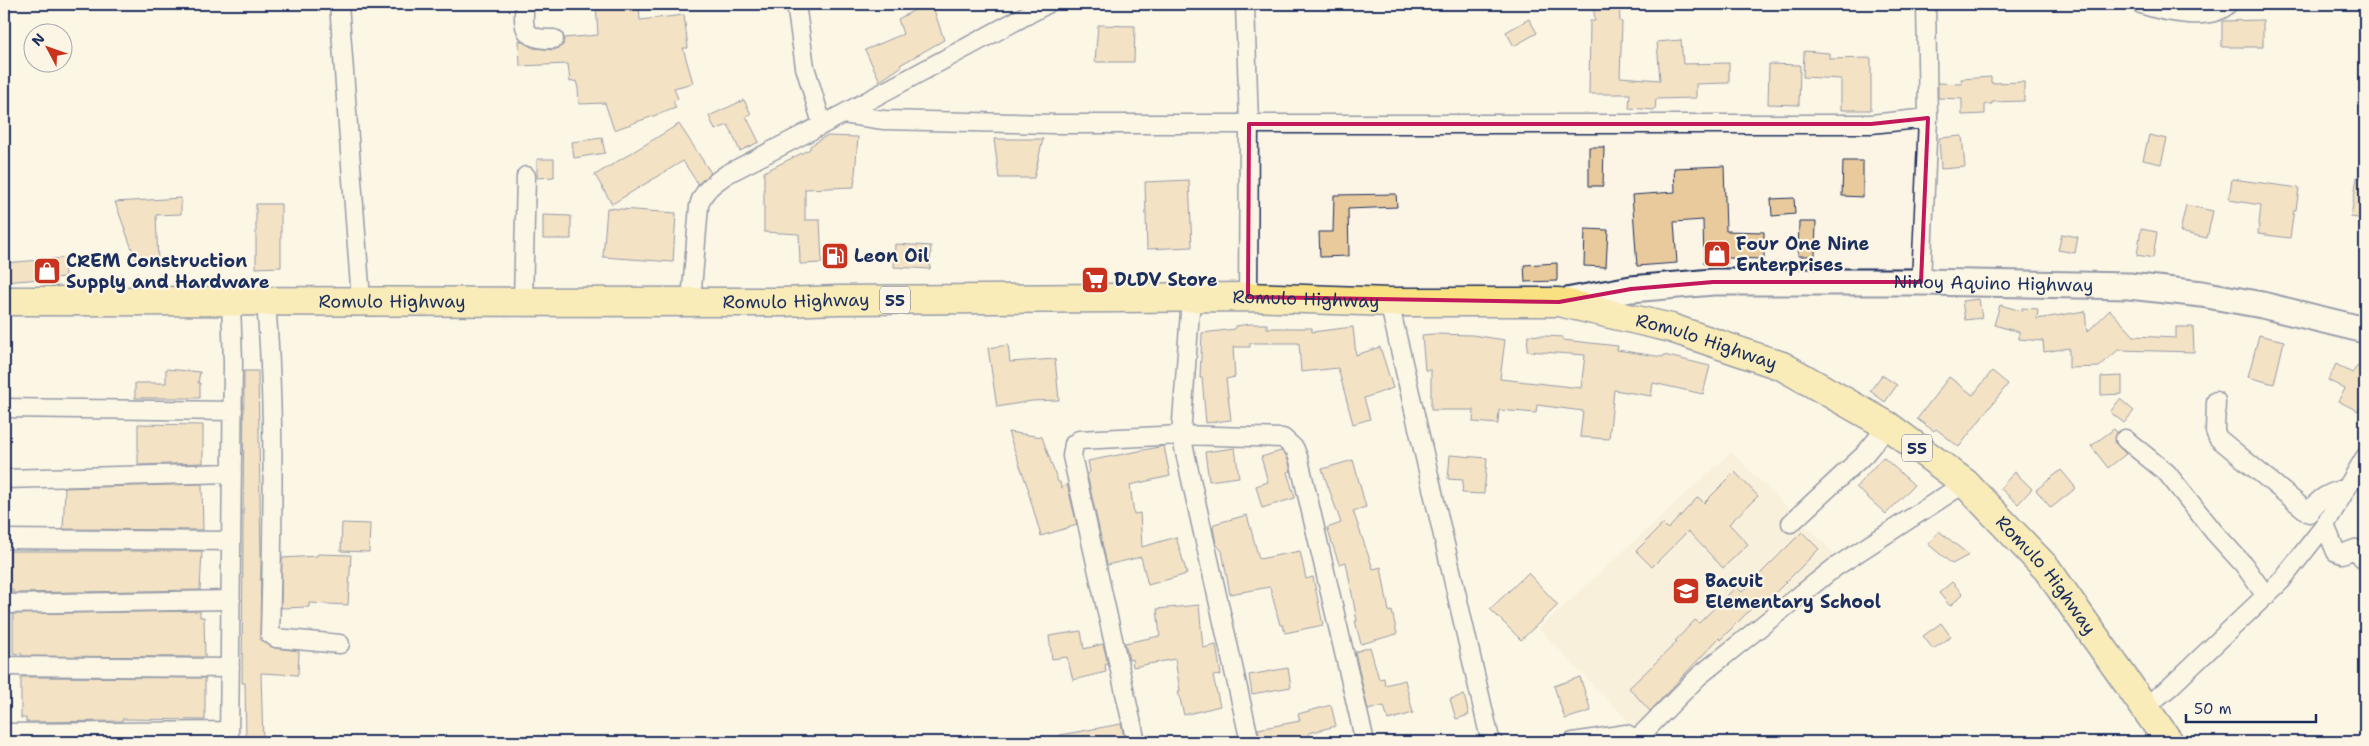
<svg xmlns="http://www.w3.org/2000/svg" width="2369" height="746" font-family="'Shantell Sans',sans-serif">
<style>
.built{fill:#f6e8cf}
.building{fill:#e9ca9c;stroke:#1b2f5e}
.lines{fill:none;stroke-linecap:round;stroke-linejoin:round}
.street-casing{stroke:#1b2f5e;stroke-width:21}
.secondary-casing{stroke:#1b2f5e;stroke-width:29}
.highway-casing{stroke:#1b2f5e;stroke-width:31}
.street{stroke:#fcf5e5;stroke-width:18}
.secondary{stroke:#fcf5e5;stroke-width:25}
.highway{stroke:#f9e181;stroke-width:28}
.marked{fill:none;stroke:#c2185b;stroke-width:4;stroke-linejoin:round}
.labels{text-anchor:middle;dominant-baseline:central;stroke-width:4.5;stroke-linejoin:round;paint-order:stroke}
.shield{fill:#fcf5e5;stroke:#5e6a86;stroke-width:1}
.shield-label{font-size:16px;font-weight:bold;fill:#1b2f5e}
.poi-label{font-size:18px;font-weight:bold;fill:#1b2f5e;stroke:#fcf5e5;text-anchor:start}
.street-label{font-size:18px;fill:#1b2f5e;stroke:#fcf5e5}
</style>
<rect width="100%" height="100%" fill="#fcf5e5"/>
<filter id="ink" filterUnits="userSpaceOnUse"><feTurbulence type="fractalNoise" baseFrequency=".02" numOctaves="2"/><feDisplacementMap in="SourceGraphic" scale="10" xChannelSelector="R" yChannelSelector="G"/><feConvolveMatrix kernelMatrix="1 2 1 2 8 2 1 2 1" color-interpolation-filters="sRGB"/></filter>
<g filter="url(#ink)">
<path class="built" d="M 1731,452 L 1834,553 L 1637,730 L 1539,629 Z"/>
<path class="building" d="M 596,4 L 639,4 L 640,20 L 684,15 L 688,48 L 683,48 L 693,83 L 674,88 L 678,99 L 673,101 L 676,108 L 614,130 L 605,103 L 579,104 L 578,88 L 576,81 L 570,82 L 568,64 L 520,66 L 519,40 L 533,48 L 554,50 L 563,45 L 564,38 L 598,35 Z
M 926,4 L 932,4 L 944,40 L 900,65 L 901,67 L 880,81 L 865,50 L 903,34 L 898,19 Z
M 1593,4 L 1619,4 L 1620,21 L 1622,22 L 1620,77 L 1660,80 L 1657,42 L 1681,40 L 1683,64 L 1729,63 L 1729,83 L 1696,84 L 1696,98 L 1656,99 L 1655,110 L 1629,108 L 1630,94 L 1589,94 L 1590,21 L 1595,21 Z
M 1529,19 L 1537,33 L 1514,46 L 1506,32 Z
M 2263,20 L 2263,47 L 2222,47 L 2222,21 Z
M 1098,25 L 1135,26 L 1134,62 L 1095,62 Z
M 1804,51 L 1829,53 L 1829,59 L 1871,58 L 1871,110 L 1841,110 L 1841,79 L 1803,77 Z
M 1769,64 L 1800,65 L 1799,105 L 1768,104 Z
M 1991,77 L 1991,83 L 2024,82 L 2024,101 L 1992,102 L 1992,104 L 1985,104 L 1985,114 L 1962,115 L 1962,99 L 1938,98 L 1938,83 L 1962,84 L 1961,79 Z
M 744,100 L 751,114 L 746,116 L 759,142 L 740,151 L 728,125 L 715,130 L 709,116 Z
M 679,124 L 711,173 L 698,184 L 683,161 L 612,204 L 595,175 Z
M 2149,135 L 2167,139 L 2161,164 L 2143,160 Z
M 826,136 L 858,137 L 854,187 L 805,189 L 805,220 L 820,220 L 822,263 L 800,264 L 799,234 L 764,232 L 764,172 L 810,149 L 810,146 Z
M 1962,136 L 1965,167 L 1941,169 L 1939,138 Z
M 602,138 L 605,153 L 574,158 L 572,142 Z
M 994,139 L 1043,139 L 1034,178 L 999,178 Z
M 1589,147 L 1604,147 L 1603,186 L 1589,186 Z
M 537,159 L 554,159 L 554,177 L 537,178 Z
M 1843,161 L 1863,161 L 1863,197 L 1842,196 Z
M 1724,166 L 1726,231 L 1764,232 L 1764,259 L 1727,258 L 1728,263 L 1704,264 L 1703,220 L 1674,222 L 1677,263 L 1637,266 L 1632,195 L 1675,192 L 1674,168 Z
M 2357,177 L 2365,178 L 2365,219 L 2351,217 Z
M 2232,179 L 2299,188 L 2296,210 L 2294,210 L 2290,238 L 2258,234 L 2261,205 L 2229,200 Z
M 1189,180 L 1192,247 L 1147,249 L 1145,182 Z
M 1396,194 L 1397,207 L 1348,209 L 1349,256 L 1320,257 L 1319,232 L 1333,232 L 1334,195 Z
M 181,198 L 181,214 L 156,215 L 158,261 L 137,263 L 115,202 Z
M 1794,198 L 1795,214 L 1772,216 L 1771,199 Z
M 256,204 L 281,204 L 281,267 L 256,268 Z
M 2186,205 L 2213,211 L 2207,238 L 2180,232 Z
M 607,208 L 676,213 L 673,262 L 603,257 Z
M 543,215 L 571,216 L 571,239 L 543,239 Z
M 1799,222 L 1816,222 L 1815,256 L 1798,256 Z
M 1585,229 L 1608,230 L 1606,267 L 1584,266 Z
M 2141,229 L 2157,232 L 2153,258 L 2137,255 Z
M 2062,234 L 2078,237 L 2075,253 L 2058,250 Z
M 895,244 L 931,246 L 930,269 L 894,267 Z
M 64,258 L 65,277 L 4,282 L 4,263 Z
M 1557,263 L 1557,281 L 1525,282 L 1524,265 Z
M 1979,299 L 1982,318 L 1965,320 L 1962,301 Z
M 2000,305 L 2022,311 L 2022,308 L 2038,309 L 2037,319 L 2085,311 L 2087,332 L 2110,310 L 2134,336 L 2176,338 L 2176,327 L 2193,327 L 2194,352 L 2118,350 L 2099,367 L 2069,368 L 2069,348 L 2044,352 L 2043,341 L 2019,339 L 2019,332 L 1994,325 Z
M 1251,324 L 1267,324 L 1267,328 L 1312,328 L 1312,332 L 1353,327 L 1356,355 L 1380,347 L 1393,388 L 1364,398 L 1370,419 L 1353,424 L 1338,368 L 1301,372 L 1299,343 L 1250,343 L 1250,347 L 1233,347 L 1235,377 L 1226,379 L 1231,420 L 1206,423 L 1202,378 L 1200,378 L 1202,333 L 1235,329 L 1235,326 Z
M 1434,334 L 1472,335 L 1505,340 L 1500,379 L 1581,388 L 1585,355 L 1527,351 L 1528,335 L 1563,337 L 1563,340 L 1618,346 L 1617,350 L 1663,357 L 1664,355 L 1710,366 L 1703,394 L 1653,383 L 1651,396 L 1614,390 L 1609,439 L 1580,437 L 1583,411 L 1537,405 L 1536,413 L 1499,410 L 1498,424 L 1473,422 L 1474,410 L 1431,410 L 1431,370 L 1425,370 L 1422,335 Z
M 2259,335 L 2284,341 L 2274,384 L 2248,377 Z
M 1008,345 L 1010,362 L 1055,359 L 1059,400 L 1032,401 L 997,407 L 988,348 Z
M 2365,357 L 2365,397 L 2358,411 L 2338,401 L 2345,389 L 2328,380 L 2336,364 L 2352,373 Z
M 166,369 L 200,372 L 198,383 L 200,383 L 200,398 L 135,398 L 135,383 L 166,383 Z
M 244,371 L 258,371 L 261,559 L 260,640 L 275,648 L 299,651 L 298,675 L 261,673 L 263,742 L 246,742 L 245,683 L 242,683 Z
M 1992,371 L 2008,384 L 1959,447 L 1936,429 L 1934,431 L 1917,419 L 1949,377 L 1973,395 Z
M 1882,375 L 1897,385 L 1885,402 L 1870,391 Z
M 2122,376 L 2122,394 L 2101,395 L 2101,377 Z
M 2120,399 L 2134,411 L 2124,423 L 2110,412 Z
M 138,424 L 203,425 L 203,463 L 138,465 Z
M 2114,429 L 2117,432 L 2115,443 L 2126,454 L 2108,468 L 2091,446 Z
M 1008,432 L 1042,437 L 1058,482 L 1060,482 L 1061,488 L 1067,484 L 1077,525 L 1041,536 L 1028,491 L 1029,491 Z
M 1164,446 L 1170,476 L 1130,485 L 1134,514 L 1140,513 L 1142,547 L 1176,537 L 1187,574 L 1148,585 L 1141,557 L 1107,565 L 1087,474 L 1090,472 L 1088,461 Z
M 1235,448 L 1239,477 L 1209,481 L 1205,452 Z
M 1281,451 L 1286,455 L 1289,463 L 1291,471 L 1287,472 L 1295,498 L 1262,508 L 1256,486 L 1268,482 L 1261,457 Z
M 1450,455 L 1487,458 L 1484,494 L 1462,493 L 1463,480 L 1448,479 Z
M 1883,457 L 1914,485 L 1886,514 L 1856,487 Z
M 1353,460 L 1366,507 L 1353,511 L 1373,569 L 1381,567 L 1389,612 L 1392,611 L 1397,634 L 1361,644 L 1355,621 L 1357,621 L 1346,562 L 1339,564 L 1327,528 L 1341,523 L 1322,469 Z
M 2061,470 L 2076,488 L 2051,508 L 2036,490 Z
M 1735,472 L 1758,496 L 1729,524 L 1748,544 L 1723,568 L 1688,531 L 1652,567 L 1636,551 L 1663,524 L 1668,529 L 1698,497 L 1704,503 Z
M 2015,472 L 2032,489 L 2018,504 L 2000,488 Z
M 202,484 L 203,530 L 63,529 L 65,488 Z
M 1247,515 L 1259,559 L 1300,551 L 1306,579 L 1313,577 L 1323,625 L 1285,633 L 1283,625 L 1280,625 L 1270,587 L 1230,594 L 1222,551 L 1216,544 L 1213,527 L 1214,524 Z
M 342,523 L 370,524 L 369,552 L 341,551 Z
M 1939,531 L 1969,555 L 1952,564 L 1928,544 Z
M 1802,532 L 1819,549 L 1766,602 L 1762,598 L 1720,640 L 1719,638 L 1650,711 L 1629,688 L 1677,642 L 1675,641 L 1695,620 L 1699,623 L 1736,587 L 1742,592 Z
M 10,551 L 202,551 L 200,590 L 13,593 L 13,590 L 9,590 Z
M 318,554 L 351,555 L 348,605 L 309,603 L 309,607 L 281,608 L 282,558 L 317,556 Z
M 1528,573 L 1558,605 L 1521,640 L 1490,609 Z
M 1952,582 L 1963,594 L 1950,606 L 1939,593 Z
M 1199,605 L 1203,648 L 1216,645 L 1221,675 L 1213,676 L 1220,706 L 1184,715 L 1178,691 L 1180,691 L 1175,659 L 1133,667 L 1132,659 L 1129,660 L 1125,643 L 1160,636 L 1157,609 Z
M 200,611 L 200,617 L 204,617 L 205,657 L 22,656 L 22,654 L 13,653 L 13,614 Z
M 1941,623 L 1951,637 L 1933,649 L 1923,636 Z
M 1081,631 L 1084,649 L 1103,644 L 1108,664 L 1105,665 L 1106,672 L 1073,680 L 1067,657 L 1052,659 L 1049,636 Z
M 1370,647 L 1379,679 L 1384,678 L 1385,685 L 1405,680 L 1413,713 L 1388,720 L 1384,706 L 1368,710 L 1355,652 Z
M 1288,668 L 1291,687 L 1252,694 L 1249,675 Z
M 21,677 L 205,678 L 205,720 L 122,719 L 122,721 L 26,722 L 26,718 L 21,718 Z
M 1580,677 L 1591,711 L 1565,719 L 1554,686 Z
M 1464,695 L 1469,715 L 1456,719 L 1450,699 Z
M 1331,705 L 1336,726 L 1309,733 L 1311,742 L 1260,742 L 1258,729 L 1300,721 L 1298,714 Z
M 1121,724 L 1125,742 L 1060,742 L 1060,735 Z"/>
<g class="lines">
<g class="street-casing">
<path id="street" d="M 339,4 L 361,300
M 525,4 C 521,31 526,40 554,39
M 796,4 L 805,67 L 822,124
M 1245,4 L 1249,124 L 1871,124 L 1928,118
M 2141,4 C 2161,11 2212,23 2228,4
M 843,114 L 884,120 L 1052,124 L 1249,124 L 1248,297
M 1921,282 L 1928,118 L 1926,4
M 1191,298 L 1181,435 L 1250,742
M 523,301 L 526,176
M 691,301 L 699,206 C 702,191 714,183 727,174 L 843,114 L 1047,4
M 266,302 C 275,412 273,523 270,634 L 276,638 L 340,644
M 1389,302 L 1490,739 L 1493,742
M 2216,401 L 2215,431 L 2218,438 L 2309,513 C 2318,498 2329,493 2346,488
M 4,408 L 233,411
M 2125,439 L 2167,473 L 2214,532 L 2244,565 L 2266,596
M 4,479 L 232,473
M 1791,523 L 1864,455 L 1888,426
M 2325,525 L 2336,552 L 2342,554 L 2355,549 L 2365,561
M 4,539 L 231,541
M 4,604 L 231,600
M 4,666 L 230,668
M 2144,708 L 2171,686 L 2281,581 L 2325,525 L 2365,457
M 4,733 L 229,731
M 229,742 L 233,362 L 231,303
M 1136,742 L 1072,456 L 1074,444 L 1079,440 L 1181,435 L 1283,438 L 1295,449 L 1299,460 L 1365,742
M 1573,742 L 1626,734 L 1643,742
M 1637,742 L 1638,738 L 1699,676 L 1834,568 L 1965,483"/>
</g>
<g class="secondary-casing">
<g id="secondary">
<path id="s1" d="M 1561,302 L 1631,289 L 1713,282 L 1921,282 L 2129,286 L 2202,294 L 2262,305 L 2365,330"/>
</g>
</g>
<g class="highway-casing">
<g id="highway">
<path id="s2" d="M 4,301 L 782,302 L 839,300 L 1248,297 L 1389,302 L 1559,302 L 1671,328 L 1782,366 L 1888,426 L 1965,483 L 2047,569 L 2169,742"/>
</g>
</g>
<use href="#street" class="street"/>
<use href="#secondary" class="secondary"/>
<use href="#highway" class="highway"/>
</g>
</g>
<path d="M0 0H2369V746H0ZM 1928,118 L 1921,282 L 1713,282 L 1631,289 L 1559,302 L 1248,297 L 1249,124 L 1871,124 Z" fill="#fcf5e5" fill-opacity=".55" fill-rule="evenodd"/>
<path class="marked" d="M 1928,118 L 1921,282 L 1713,282 L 1631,289 L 1559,302 L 1248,297 L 1249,124 L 1871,124 Z"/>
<defs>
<g id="shop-square" transform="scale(1.4375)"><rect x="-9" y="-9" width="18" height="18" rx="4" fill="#c8321e" stroke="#fcf5e5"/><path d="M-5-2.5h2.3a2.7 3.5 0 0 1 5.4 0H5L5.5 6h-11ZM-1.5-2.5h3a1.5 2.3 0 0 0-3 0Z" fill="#fff"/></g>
<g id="fuel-square" transform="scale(1.4375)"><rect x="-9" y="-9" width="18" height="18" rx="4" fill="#c8321e" stroke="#fcf5e5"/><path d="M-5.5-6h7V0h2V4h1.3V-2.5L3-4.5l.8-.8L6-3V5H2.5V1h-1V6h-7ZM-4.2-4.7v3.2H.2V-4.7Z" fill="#fff"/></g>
<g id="supermarket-square" transform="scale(1.4375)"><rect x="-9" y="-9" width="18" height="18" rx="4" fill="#c8321e" stroke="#fcf5e5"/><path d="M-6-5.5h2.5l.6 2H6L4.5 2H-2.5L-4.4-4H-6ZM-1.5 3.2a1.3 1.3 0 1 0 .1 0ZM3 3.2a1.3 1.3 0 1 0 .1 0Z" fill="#fff"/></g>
<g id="school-square" transform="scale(1.4375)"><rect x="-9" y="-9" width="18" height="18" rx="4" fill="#c8321e" stroke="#fcf5e5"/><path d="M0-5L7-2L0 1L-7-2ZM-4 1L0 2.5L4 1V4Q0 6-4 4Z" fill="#fff"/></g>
</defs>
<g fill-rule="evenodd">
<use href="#shop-square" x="1717" y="254"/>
<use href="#fuel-square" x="835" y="256"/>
<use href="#shop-square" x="47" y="271"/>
<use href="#supermarket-square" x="1095" y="280"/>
<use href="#school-square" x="1686" y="591"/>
</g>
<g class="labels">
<g class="shield">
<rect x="880" y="286.5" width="30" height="27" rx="4"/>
<rect x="1902" y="434.5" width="30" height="27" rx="4"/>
</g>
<g class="shield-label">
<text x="895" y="300">55</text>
<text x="1917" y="448">55</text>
</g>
<g class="poi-label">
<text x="1736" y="244">Four One Nine<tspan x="1736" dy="21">Enterprises</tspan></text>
<text x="854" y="256">Leon Oil</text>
<text x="66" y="261">CREM Construction<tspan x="66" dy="21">Supply and Hardware</tspan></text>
<text x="1114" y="280">DLDV Store</text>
<text x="1705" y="581">Bacuit<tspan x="1705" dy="21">Elementary School</tspan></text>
</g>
<g class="street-label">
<text stroke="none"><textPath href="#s1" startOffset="434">Ninoy Aquino Highway</textPath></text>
<text stroke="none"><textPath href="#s2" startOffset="388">Romulo Highway</textPath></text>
<text stroke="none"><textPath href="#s2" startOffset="1302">Romulo Highway</textPath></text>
<text stroke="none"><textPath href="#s2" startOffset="792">Romulo Highway</textPath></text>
<text stroke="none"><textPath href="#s2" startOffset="1708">Romulo Highway</textPath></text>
<text stroke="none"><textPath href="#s2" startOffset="2128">Romulo Highway</textPath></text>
</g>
</g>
<rect width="2369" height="746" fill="none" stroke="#fcf5e5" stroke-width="20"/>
<rect x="10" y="10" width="2349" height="726" fill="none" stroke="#1b2f5e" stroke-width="2" filter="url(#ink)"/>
<g transform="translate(48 48) rotate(311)"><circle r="24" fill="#fcf5e5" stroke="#a2a6af"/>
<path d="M0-4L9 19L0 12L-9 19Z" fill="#c8321e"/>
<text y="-8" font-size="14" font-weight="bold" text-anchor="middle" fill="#1b2f5e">N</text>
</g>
<path d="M2186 714v8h130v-8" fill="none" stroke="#1b2f5e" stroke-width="2.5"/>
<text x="2194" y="714" font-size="15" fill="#1b2f5e" stroke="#fcf5e5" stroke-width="4" paint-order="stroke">50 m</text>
</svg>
